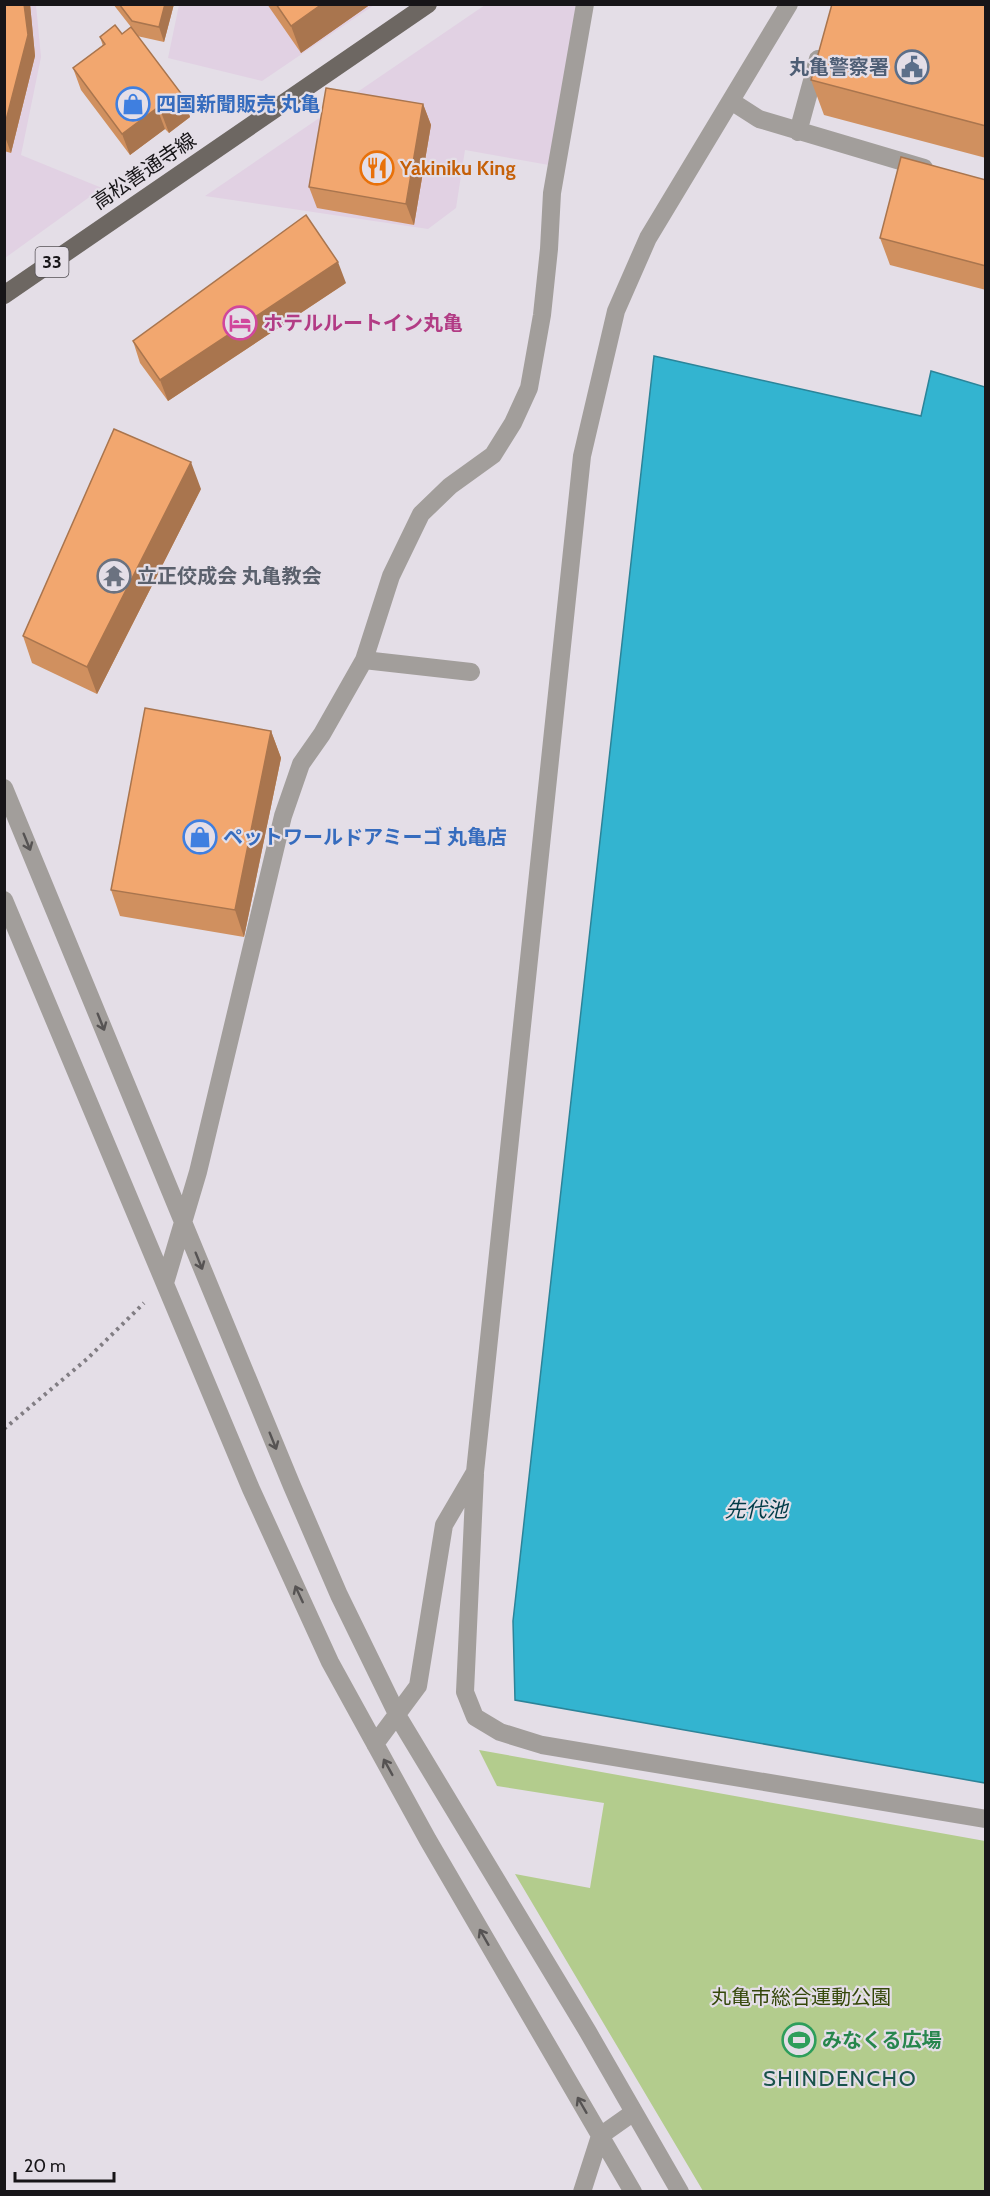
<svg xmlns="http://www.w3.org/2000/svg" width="990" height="2196" font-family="Cabin,'Noto Sans JP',sans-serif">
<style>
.commercial{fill:#e1d1e3}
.green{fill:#b3cc8d}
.water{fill:#33b4d0;stroke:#2b8499;stroke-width:1.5}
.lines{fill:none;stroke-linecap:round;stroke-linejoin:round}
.path{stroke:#817d83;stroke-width:4;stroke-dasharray:3 4.5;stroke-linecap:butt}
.minor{stroke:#a29e9b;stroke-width:18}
.major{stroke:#6d6762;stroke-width:18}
.wall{fill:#d0905f}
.shaded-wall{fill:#a9754e}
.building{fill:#f2a76f;stroke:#a9754e;stroke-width:1.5}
.oneway{stroke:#565353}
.labels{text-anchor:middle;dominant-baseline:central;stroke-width:4.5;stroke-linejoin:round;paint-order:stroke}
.shield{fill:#e4dee7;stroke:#545156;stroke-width:1.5}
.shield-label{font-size:18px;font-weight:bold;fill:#171518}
.service-label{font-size:20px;font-weight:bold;fill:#4e5e75;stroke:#e4dee7;text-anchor:end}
.shop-label{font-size:20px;font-weight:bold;fill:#366cbe;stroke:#e4dee7;text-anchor:start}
.food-label{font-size:20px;font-weight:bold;fill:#c56008;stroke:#e4dee7;text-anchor:start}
.street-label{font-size:20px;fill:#171518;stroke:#e4dee7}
.hotel-label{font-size:20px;font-weight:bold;fill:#b23c85;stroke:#e4dee7;text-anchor:start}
.worship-label{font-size:20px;font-weight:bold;fill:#5b616d;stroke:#e4dee7;text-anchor:start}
.park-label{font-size:20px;fill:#35480a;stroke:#e4dee7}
.leisure-label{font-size:20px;font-weight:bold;fill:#27864d;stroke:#e4dee7;text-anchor:start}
.water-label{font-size:21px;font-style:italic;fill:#003b47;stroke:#e4dee7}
.quarter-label{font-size:22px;letter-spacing:1.5px;fill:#18524b;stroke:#e4dee7}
</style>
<rect width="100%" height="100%" fill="#e4dee7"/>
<path class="commercial" d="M 5,5 L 36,5 L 41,57 L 21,155 L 102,188 L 5,258 Z
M 179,5 L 374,5 L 262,81 L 168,58 Z
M 485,5 L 576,5 L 549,165 L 465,150 L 456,208 L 428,229 L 205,196 Z"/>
<path class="green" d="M 479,1750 L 985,1841 L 985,2191 L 703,2191 L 515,1874 L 590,1888 L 604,1803 L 497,1786 Z"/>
<path class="water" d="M 654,356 L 921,416 L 931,371 L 985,387 L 985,1783 L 515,1700 L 513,1621 Z"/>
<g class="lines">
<path class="path" d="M 4,1429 L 87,1359 L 144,1303"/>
<path class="minor" d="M 731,101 L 759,119 L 924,168
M 798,132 L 818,59
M 364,660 L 471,672
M 4,788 L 292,1486 L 339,1595 L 400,1720 L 588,2032 L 680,2192
M 4,900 L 251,1489 L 330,1662 L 428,1840 L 633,2192
M 165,1283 L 198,1172 L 283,816 L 301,764 L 322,734 L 364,660 L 391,576 L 421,514 L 450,486 L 493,455 L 513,423 L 529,388 L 542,315 L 549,249 L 552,193 L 585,4
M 475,1474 L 465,1692 L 475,1717 L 500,1732 L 542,1745 L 986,1819
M 375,1744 L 418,1686 L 444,1525 L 475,1472 L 582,456 L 616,311 L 648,238 L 789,4
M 582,2192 L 600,2136 L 634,2112"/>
<path class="major" d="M 4,295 L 428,4"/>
</g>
<path class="wall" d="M 4,4 L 30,4 L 35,56 L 11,153 L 4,151 Z
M 113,4 L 174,4 L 164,42 L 137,36 L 183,96 L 190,117 L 169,133 L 165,129 L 130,155 L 81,90 L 73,68 L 103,46 L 100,37 L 122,34 L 131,27 Z
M 267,4 L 371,4 L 301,53 Z
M 986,4 L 986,158 L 824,115 L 811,80 Z
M 423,104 L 431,125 L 414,225 L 317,208 L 309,187 Z
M 986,180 L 986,290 L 890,265 L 880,238 Z
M 346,283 L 168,401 L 140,363 L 133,341 Z
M 201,489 L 97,694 L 32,663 L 23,636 Z
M 271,731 L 281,758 L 244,937 L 120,916 L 111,890 Z"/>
<path class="shaded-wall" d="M 24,4 L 30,4 L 35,56 L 11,153 L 4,134 L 4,128 Z
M 165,4 L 174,4 L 164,42 L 159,27 Z
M 322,4 L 371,4 L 301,53 L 291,26 Z
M 183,96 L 190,117 L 169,133 L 161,112 Z
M 423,104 L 431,125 L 414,225 L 406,204 Z
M 157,108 L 165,129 L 130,155 L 122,134 Z
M 338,262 L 346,283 L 168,401 L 160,380 Z
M 191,462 L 201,489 L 97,694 L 87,667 Z
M 271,731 L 281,758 L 244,937 L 235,910 Z"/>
<path class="building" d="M 4,4 L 24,4 L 28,35 L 4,128 Z
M 119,4 L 165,4 L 159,27 L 132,21 Z
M 276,4 L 322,4 L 291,26 Z
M 832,4 L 986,4 L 986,126 L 811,80 Z
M 115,25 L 122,34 L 131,27 L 183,96 L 161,112 L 157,108 L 122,134 L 73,68 L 105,44 L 100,37 Z
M 326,88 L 423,104 L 406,204 L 309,187 Z
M 901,157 L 986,180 L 986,266 L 880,238 Z
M 306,215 L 338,262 L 160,380 L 133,341 Z
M 114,429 L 191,462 L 87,667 L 23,636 Z
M 145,708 L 271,731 L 235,910 L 111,890 Z"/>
<defs><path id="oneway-shaft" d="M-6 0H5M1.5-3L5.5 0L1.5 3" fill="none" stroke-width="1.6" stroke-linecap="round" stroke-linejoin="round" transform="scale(1.5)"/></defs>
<g class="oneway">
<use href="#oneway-shaft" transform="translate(27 842) rotate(68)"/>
<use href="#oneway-shaft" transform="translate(101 1022) rotate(68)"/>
<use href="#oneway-shaft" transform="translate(199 1261) rotate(68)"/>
<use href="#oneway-shaft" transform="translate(273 1441) rotate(68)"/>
<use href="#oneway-shaft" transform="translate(299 1594) rotate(-115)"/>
<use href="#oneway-shaft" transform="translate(388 1767) rotate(-119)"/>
<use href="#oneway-shaft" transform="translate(484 1937) rotate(-120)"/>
<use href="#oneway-shaft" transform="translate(582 2105) rotate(-120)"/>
</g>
<defs>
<g id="civic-ring" transform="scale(1.725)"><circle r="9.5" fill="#e4dee7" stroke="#5c6f8a" stroke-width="1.5"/><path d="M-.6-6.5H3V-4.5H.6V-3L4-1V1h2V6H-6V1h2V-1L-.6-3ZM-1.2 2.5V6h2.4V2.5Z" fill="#5c6f8a"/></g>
<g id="shop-ring" transform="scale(1.725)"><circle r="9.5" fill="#e4dee7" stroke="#3f7fe0" stroke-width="1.5"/><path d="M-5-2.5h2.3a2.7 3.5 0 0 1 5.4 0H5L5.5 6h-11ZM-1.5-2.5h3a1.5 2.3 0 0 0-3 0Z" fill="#3f7fe0"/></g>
<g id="restaurant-ring" transform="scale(1.725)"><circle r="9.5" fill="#e4dee7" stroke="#e8710a" stroke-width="1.5"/><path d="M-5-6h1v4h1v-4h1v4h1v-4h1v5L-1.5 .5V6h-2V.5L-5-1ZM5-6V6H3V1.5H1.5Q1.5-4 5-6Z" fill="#e8710a"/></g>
<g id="hotel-ring" transform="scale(1.725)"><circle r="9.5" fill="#e4dee7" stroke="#d1479c" stroke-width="1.5"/><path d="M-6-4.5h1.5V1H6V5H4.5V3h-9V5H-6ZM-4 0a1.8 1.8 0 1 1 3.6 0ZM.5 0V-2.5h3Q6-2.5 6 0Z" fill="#d1479c"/></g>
<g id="temple-ring" transform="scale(1.725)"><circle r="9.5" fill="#e4dee7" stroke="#6b7280" stroke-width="1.5"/><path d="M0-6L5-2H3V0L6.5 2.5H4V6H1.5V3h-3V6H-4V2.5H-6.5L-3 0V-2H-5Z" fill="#6b7280"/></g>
<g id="stadium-ring" transform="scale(1.725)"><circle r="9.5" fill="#e4dee7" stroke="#2e9e5b" stroke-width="1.5"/><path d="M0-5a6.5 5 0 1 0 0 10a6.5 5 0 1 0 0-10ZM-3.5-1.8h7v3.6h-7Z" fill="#2e9e5b"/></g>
</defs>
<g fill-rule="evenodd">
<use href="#civic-ring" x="912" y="67"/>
<use href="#shop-ring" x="133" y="104"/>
<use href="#restaurant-ring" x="377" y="168"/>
<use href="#hotel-ring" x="240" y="323"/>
<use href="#temple-ring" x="114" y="576"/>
<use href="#shop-ring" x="200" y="837"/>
<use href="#stadium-ring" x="799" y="2040"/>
</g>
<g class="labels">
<rect class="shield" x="35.5" y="247" width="33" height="30" rx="4.5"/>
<g class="shield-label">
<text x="52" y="262">33</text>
</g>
<g class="service-label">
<text x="889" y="67">丸亀警察署</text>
</g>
<g class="shop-label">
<text x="156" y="104">四国新聞販売 丸亀</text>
<text x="223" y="837">ペットワールドアミーゴ 丸亀店</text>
</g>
<g class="food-label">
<text x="400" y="168">Yakiniku King</text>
</g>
<g class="street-label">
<text transform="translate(144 171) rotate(-34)">高松善通寺線</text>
</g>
<g class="hotel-label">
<text x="263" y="323">ホテルルートイン丸亀</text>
</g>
<g class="worship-label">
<text x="137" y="576">立正佼成会 丸亀教会</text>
</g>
<g class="park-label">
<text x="801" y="1997">丸亀市総合運動公園</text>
</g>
<g class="leisure-label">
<text x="822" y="2040">みなくる広場</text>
</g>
<g class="water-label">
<text x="756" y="1509">先代池</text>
</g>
<g class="quarter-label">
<text x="840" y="2078">SHINDENCHO</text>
</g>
</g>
<rect width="990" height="2196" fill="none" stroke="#171518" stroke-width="12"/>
<path d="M15 2172v9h99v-9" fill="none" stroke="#171518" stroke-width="3"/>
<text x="24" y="2172" font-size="18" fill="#171518" stroke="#e4dee7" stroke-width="4.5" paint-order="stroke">20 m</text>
</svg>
